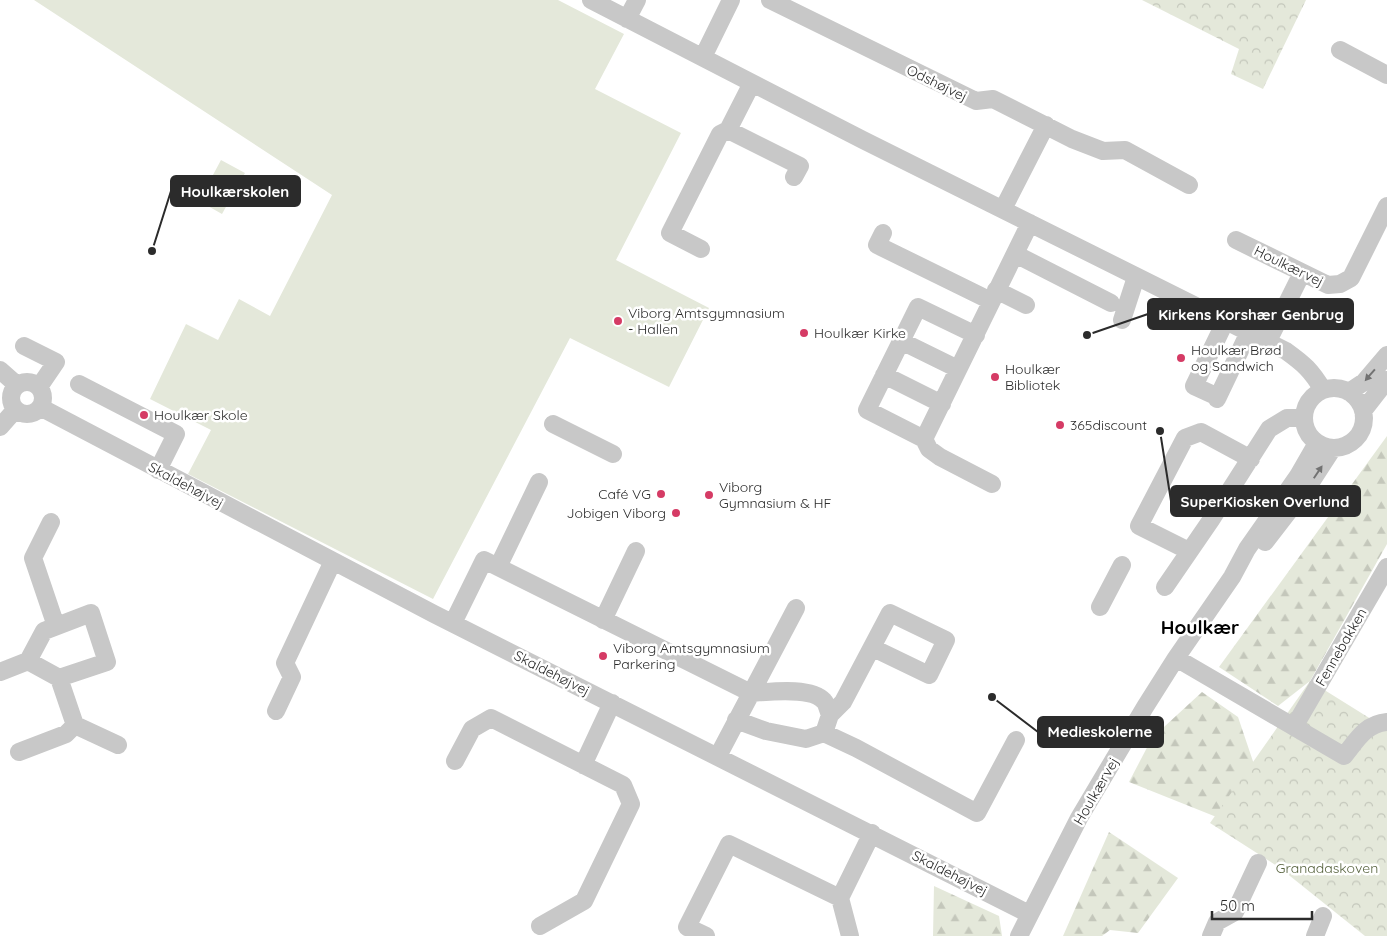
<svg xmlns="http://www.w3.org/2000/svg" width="1387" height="936" font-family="Quicksand,sans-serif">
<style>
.forest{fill:url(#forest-firs)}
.park{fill:url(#park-crowns)}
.pitch{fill:#e4e8da}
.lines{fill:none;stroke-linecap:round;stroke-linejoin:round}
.minor{stroke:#c8c8c8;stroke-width:18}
.oneway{fill:#727272}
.poi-dot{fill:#d53b65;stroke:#fff;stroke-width:2}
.labels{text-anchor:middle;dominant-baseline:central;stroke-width:5;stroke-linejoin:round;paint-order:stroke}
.street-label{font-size:14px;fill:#2b2b2b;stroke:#fff}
.poi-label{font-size:14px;fill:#2b2b2b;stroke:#fff;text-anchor:start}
.park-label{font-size:14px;fill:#56623d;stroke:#fff}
.district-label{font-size:19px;font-weight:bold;fill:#000;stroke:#fff}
.leader{fill:none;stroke:#2b2b2b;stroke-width:2}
.callout-dot{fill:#2b2b2b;stroke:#fff;stroke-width:2}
.callout{fill:#2b2b2b;stroke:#2b2b2b;stroke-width:2}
.callout-label{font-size:15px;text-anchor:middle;font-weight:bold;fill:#fff}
</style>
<defs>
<pattern id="forest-firs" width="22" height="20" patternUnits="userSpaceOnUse" patternTransform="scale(1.25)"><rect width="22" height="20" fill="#e4e8da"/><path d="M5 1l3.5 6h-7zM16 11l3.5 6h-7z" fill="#c4c7bb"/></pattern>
<pattern id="park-crowns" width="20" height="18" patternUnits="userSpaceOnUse" patternTransform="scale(1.25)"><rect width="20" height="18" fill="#e4e8da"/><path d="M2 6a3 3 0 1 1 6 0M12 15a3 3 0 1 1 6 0" fill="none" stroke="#c4c7bb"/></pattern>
</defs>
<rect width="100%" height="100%" fill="#fff"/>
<path class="forest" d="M 1387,436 L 1387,544 L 1310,681 L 1278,706 L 1219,667 Z
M 1202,692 L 1238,717 L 1261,785 L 1239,826 L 1129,782 L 1152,738 Z
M 1109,832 L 1178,878 L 1138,933 L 1110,930 L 1102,936 L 1063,936 Z
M 934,886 L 999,916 L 1002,936 L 933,936 Z"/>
<path class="park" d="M 1142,0 L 1306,0 L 1263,89 L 1231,74 L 1239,49 Z
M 1310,681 L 1387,729 L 1387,936 L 1365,936 L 1280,868 L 1210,823 Z"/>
<path class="pitch" d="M 34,0 L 558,0 L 624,34 L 595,89 L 681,133 L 616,260 L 709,308 L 669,387 L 570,338 L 433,599 L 188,474 L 211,430 L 150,399 L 186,324 L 218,340 L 239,299 L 270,316 L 332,195 Z
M 221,160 L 245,173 L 222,214 L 199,201 Z"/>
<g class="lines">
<path class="minor" d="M 591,0 L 863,140 L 1286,351 C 1304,364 1311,370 1323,390
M 770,0 L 976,101 L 993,99 L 1072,139 L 1103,151 L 1125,150 L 1189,185
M 627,19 L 637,0
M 1340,50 L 1387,75
M 703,57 L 731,0
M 752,83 L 728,130 L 800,166 L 794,177
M 1003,209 L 1046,125
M 883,233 L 877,245 L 991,301
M 1236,240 L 1328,285 L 1340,284 L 1351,278 L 1387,206
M 701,249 L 670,233 L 720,134 L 728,130
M 1015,254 L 1111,303
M 996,290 L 1026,305
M 1122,320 L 1136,277
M 901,341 L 958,369
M 1267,343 L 1302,273
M 24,346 L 56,362 L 39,387
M 0,370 L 17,385
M 884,375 L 942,404
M11 398a16 16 0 1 1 32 0a16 16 0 1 1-32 0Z
M 79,384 L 176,434 L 158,470
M1304 418a30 30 0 1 1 60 0a30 30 0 1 1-60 0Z
M 1349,392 L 1364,382 L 1387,355
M 1218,397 L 1194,386 L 1225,322
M 1217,399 L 1248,334
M 40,407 L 434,614 L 1029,914
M 1363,411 L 1387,380
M 553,424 L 613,454
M 0,427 L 15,410
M 924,439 L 867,410 L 918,307 L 976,335
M 992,484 L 940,457 L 929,449 L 924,439 C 960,367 994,295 1030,223
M 51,522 L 33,558 L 56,626
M 1265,542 L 1309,485 L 1333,448
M 1189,551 L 1139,526 L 1185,438 L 1201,432 L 1251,459
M 498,567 L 539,482
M 1165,587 L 1211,520 L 1269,429 L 1287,418 L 1304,418
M 1100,607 L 1122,565
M 603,620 L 636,551
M 453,623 L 484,560 L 751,693 C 768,692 811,686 824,701 C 827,704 828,711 830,715 L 824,733 L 806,739 L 766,731 L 736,720
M 1176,658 L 1344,756 C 1357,740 1365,724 1387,722
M 28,661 L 44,631 L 91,613 L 107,662 L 59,678
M 0,672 L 28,661 L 59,678 L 75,725 L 118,745
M 276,711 L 292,677 L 285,663 L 333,561
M 830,715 L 843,702 L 890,613 L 946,640 L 929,675 L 873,648
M 1294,727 L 1387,567
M 824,733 L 856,748 L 977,813 L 1016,740
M 19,752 L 66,734 L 75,725
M 718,756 L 796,608
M 455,761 L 472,729 L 491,718 L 623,785 L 631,804 L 584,901 L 540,926
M 583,765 L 612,703
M 706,936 L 687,927 L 729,844 L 840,898
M 850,936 L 840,898 L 872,833
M 1019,936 L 1079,818 L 1145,707 L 1176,658 L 1232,577 L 1247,549 L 1298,476 L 1317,443
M 1211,936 L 1217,922 L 1235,912 L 1258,863
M 1315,936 L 1323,916"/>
</g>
<defs><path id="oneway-solid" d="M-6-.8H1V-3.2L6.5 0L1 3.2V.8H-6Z" transform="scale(1.25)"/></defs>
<g class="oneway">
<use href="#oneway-solid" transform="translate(1370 375) rotate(131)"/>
<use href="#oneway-solid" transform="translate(1318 472) rotate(-56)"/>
</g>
<g class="poi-dot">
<circle cx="618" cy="321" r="5"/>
<circle cx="804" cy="333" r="5"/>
<circle cx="1181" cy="358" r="5"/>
<circle cx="995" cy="377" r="5"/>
<circle cx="144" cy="415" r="5"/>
<circle cx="1060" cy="425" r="5"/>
<circle cx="661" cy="494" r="5"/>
<circle cx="709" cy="495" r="5"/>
<circle cx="676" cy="513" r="5"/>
<circle cx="603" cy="656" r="5"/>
</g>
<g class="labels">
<g class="street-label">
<text transform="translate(937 83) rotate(26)">Odshøjvej</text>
<text transform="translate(1289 266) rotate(26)">Houlkærvej</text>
<text transform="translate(186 485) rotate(28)">Skaldehøjvej</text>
<text transform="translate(1341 647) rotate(-60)">Fennebakken</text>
<text transform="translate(552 673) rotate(27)">Skaldehøjvej</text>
<text transform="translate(1096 791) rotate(-60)">Houlkærvej</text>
<text transform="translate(950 873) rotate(27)">Skaldehøjvej</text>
</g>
<g class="poi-label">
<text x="628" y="313">Viborg Amtsgymnasium<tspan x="628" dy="16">- Hallen</tspan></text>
<text x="814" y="333">Houlkær Kirke</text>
<text x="1191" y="350">Houlkær Brød<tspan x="1191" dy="16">og Sandwich</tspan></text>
<text x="1005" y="369">Houlkær<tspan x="1005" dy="16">Bibliotek</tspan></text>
<text x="154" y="415">Houlkær Skole</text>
<text x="1070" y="425">365discount</text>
<text x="719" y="487">Viborg<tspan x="719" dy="16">Gymnasium &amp; HF</tspan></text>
<text x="651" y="494" text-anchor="end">Café VG</text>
<text x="666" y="513" text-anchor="end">Jobigen Viborg</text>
<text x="613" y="648">Viborg Amtsgymnasium<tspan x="613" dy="16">Parkering</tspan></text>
</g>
<g class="park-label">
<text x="1327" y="868">Granadaskoven</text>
</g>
<g class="district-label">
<text x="1200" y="627">Houlkær</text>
</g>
</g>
<path class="leader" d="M152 251L171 191M1087 335L1148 314M1160 431L1171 501M992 697L1038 732"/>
<g class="callout-dot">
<circle cx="152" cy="251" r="5"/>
<circle cx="1087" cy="335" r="5"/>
<circle cx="1160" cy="431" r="5"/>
<circle cx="992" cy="697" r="5"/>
</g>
<g class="callout">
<rect x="171" y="176" width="129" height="30" rx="5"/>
<rect x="1148" y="299" width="205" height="30" rx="5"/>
<rect x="1171" y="486" width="189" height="30" rx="5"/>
<rect x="1038" y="717" width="125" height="30" rx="5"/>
</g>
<g class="callout-label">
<text x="235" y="197">Houlkærskolen</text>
<text x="1251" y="320">Kirkens Korshær Genbrug</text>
<text x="1265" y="507">SuperKiosken Overlund</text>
<text x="1100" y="737">Medieskolerne</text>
</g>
<path d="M1212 911v8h100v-8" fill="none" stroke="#2b2b2b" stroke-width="2.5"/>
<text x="1220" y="911" font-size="15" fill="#2b2b2b" stroke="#ffffff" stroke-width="4" paint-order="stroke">50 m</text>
</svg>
